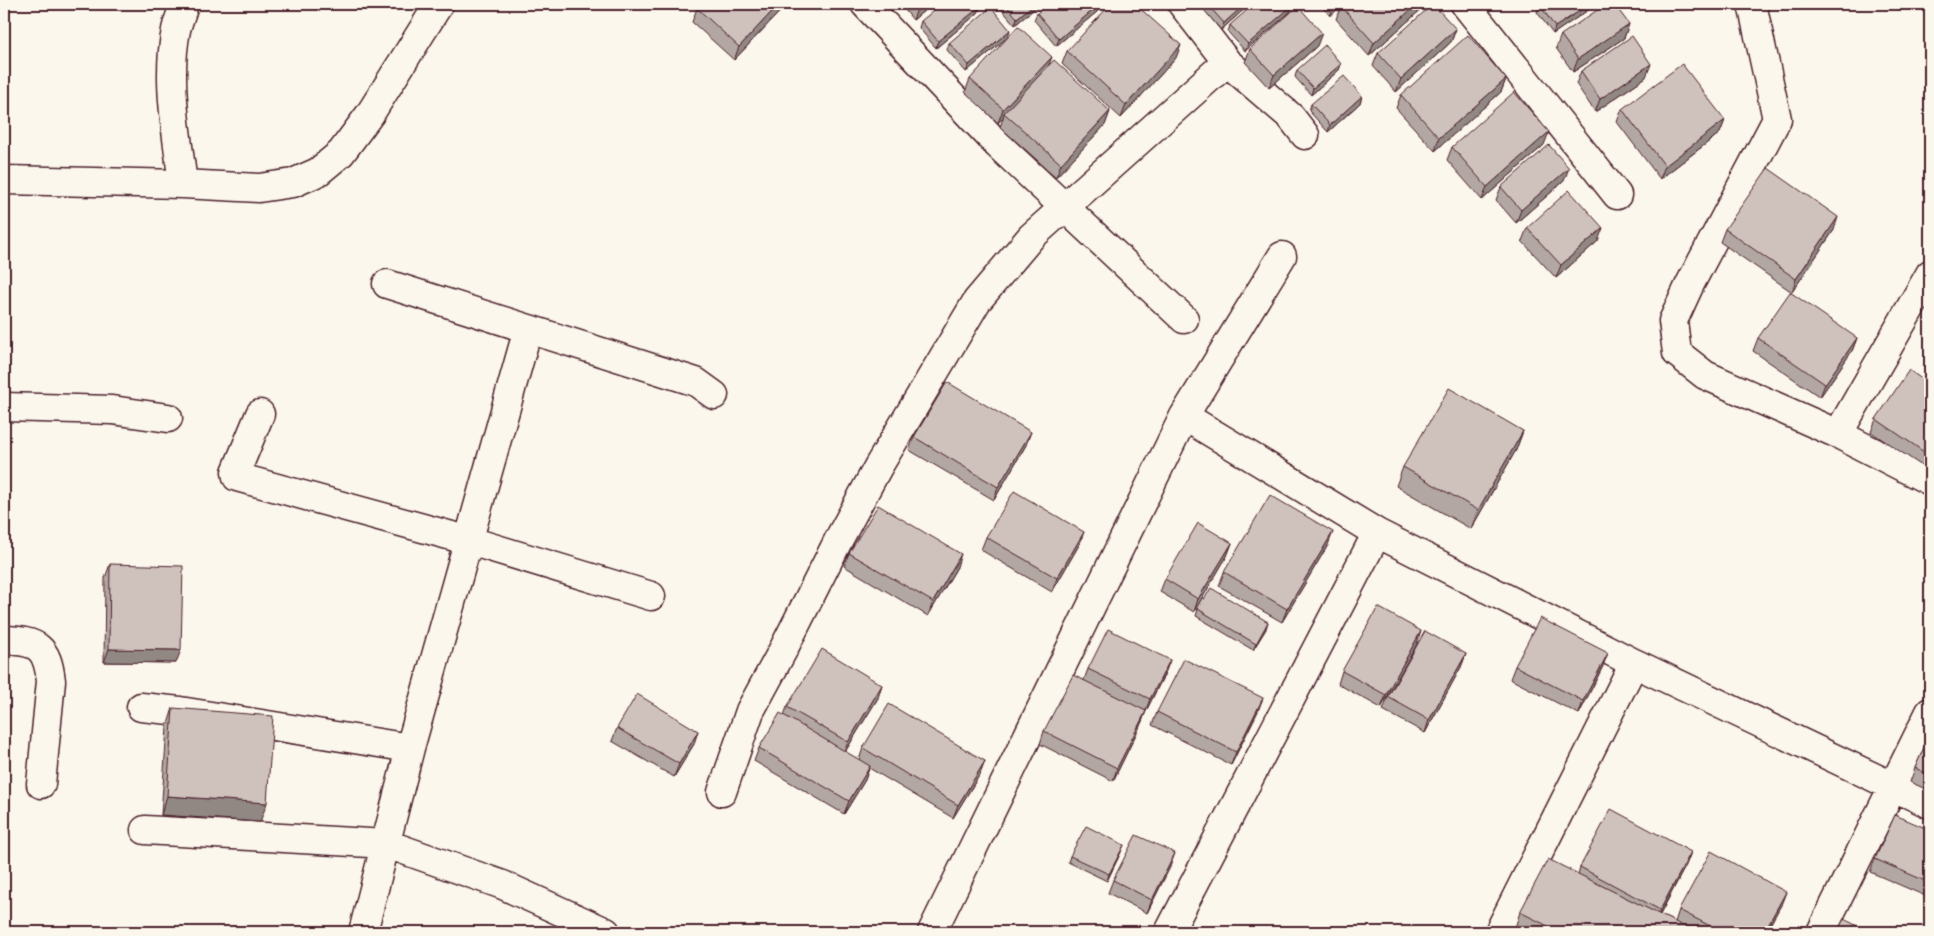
<svg xmlns="http://www.w3.org/2000/svg" width="1934" height="936" font-family="Mali,sans-serif">
<style>
.lines{fill:none;stroke-linecap:round;stroke-linejoin:round}
.street-casing{stroke:#4a1f2b;stroke-width:31}
.street{stroke:#fbf7ec;stroke-width:28}
.wall{fill:#b2a7a2;stroke:#4a1f2b}
.shaded-wall{fill:#918884;stroke:#4a1f2b}
.building{fill:#cfc2bc;stroke:#4a1f2b}
</style>
<rect width="100%" height="100%" fill="#fbf7ec"/>
<filter id="ink" filterUnits="userSpaceOnUse"><feTurbulence type="fractalNoise" baseFrequency=".02" numOctaves="2"/><feDisplacementMap in="SourceGraphic" scale="10" xChannelSelector="R" yChannelSelector="G"/><feConvolveMatrix kernelMatrix="1 2 1 2 8 2 1 2 1" color-interpolation-filters="sRGB"/></filter>
<g filter="url(#ink)">
<g class="lines">
<g class="street-casing">
<path id="street" d="M 865,4 L 998,145 L 1184,319
M 1182,4 L 1227,62 L 1291,117 L 1305,135
M 1465,4 L 1617,195
M 1752,4 L 1777,119 L 1690,284 L 1673,321 L 1677,353 L 1705,375 L 1838,434 L 1930,481
M 4,180 L 183,184 L 259,188 L 293,183 L 318,172 L 341,153 L 370,114 L 439,4
M 183,184 C 177,134 166,80 176,30 C 178,21 182,12 184,4
M 387,284 L 696,382 L 714,395
M 4,407 L 112,410 L 168,418
M 260,414 L 236,472 L 237,477 L 470,541 L 651,596
M 1184,416 L 1377,533 L 1634,663 L 1930,804
M 1838,434 L 1930,274
M 4,640 C 38,641 47,647 51,681 L 41,784
M 141,707 L 180,711 L 410,748
M 722,792 L 750,711 L 783,650 L 840,537 L 878,467 L 977,301 L 1031,237 L 1227,62
M 145,830 L 387,844 L 503,885 L 606,932
M 363,932 L 410,748 L 528,329
M 932,932 L 1184,416 L 1282,256
M 1169,932 L 1377,533
M 1499,932 L 1634,663
M 1821,932 L 1930,712"/>
</g>
<use href="#street" class="street"/>
</g>
<path class="wall" d="M 701,4 L 787,4 L 734,60 L 692,22 L 697,8 Z
M 900,4 L 932,4 L 913,20 Z
M 997,4 L 1040,4 L 1015,25 Z
M 1207,4 L 1250,4 L 1221,30 L 1204,10 Z
M 1320,4 L 1426,4 L 1425,6 L 1369,56 L 1336,19 L 1341,6 L 1330,16 Z
M 1542,4 L 1597,4 L 1553,34 L 1537,12 L 1540,5 Z
M 1293,5 L 1290,12 L 1245,51 L 1228,32 L 1230,25 Z
M 981,6 L 978,13 L 936,48 L 919,28 L 921,21 Z
M 1098,11 L 1056,46 L 1034,20 L 1037,13 Z
M 1629,24 L 1624,38 L 1573,72 L 1556,48 L 1561,35 Z
M 1456,29 L 1451,42 L 1396,92 L 1373,66 L 1378,53 Z
M 1008,37 L 966,72 L 947,50 L 949,43 Z
M 1317,46 L 1269,88 L 1245,62 L 1250,49 Z
M 1067,51 L 1176,58 L 1121,118 L 1062,64 Z
M 1341,64 L 1339,70 L 1311,95 L 1295,77 L 1297,70 Z
M 1049,66 L 1110,111 L 1105,125 L 1056,177 L 1000,127 L 1003,118 L 998,123 L 965,92 L 970,79 Z
M 1581,71 L 1646,77 L 1595,112 L 1576,84 Z
M 1506,79 L 1501,92 L 1435,151 L 1396,108 L 1401,95 Z
M 1362,96 L 1360,103 L 1328,132 L 1309,111 L 1311,104 Z
M 1622,109 L 1725,120 L 1720,133 L 1660,179 L 1617,122 Z
M 1544,145 L 1482,200 L 1447,160 L 1452,147 Z
M 1564,181 L 1516,223 L 1496,200 L 1501,187 Z
M 1527,228 L 1598,241 L 1556,278 L 1522,241 Z
M 1725,229 L 1834,230 L 1792,292 L 1720,242 Z
M 1758,338 L 1857,338 L 1852,351 L 1820,397 L 1753,351 Z
M 1930,385 L 1930,467 L 1928,470 L 1871,432 L 1876,419 Z
M 1523,431 L 1516,450 L 1471,529 L 1396,486 L 1403,467 Z
M 914,437 L 1026,445 L 994,500 L 909,450 Z
M 986,537 L 1079,545 L 1052,592 L 981,550 Z
M 1232,543 L 1227,556 L 1194,612 L 1160,592 L 1165,579 Z
M 1328,545 L 1282,622 L 1219,586 L 1224,572 Z
M 849,553 L 957,567 L 928,616 L 844,566 Z
M 110,564 L 176,663 L 104,662 L 105,578 Z
M 1198,609 L 1266,629 L 1253,650 L 1196,616 Z
M 1417,644 L 1381,708 L 1338,684 L 1342,671 Z
M 1466,654 L 1461,667 L 1425,733 L 1383,710 L 1388,697 Z
M 1170,660 L 1165,673 L 1146,711 L 1141,724 L 1113,781 L 1040,744 L 1044,731 L 1084,680 L 1088,669 Z
M 1515,666 L 1603,666 L 1579,714 L 1510,679 Z
M 878,698 L 845,752 L 859,760 L 863,748 L 985,761 L 980,774 L 953,818 L 869,768 L 865,780 L 844,814 L 754,761 L 759,748 L 784,715 L 787,707 Z
M 173,708 L 260,822 L 161,815 L 167,727 Z
M 1258,711 L 1231,765 L 1152,725 L 1157,712 Z
M 617,728 L 694,744 L 674,777 L 612,741 Z
M 1930,734 L 1930,791 L 1910,782 L 1915,768 Z
M 1930,830 L 1930,898 L 1870,872 L 1875,859 Z
M 1121,852 L 1107,881 L 1068,862 L 1070,856 Z
M 1691,852 L 1686,865 L 1660,915 L 1675,922 L 1679,910 L 1781,905 L 1766,932 L 1517,932 L 1514,931 L 1520,912 L 1578,874 L 1580,867 Z
M 1170,867 L 1147,913 L 1108,893 L 1113,880 Z"/>
<path class="shaded-wall" d="M 779,4 L 787,4 L 734,60 L 739,47 Z
M 921,4 L 932,4 L 913,20 L 918,6 Z
M 1034,4 L 1040,4 L 1015,25 L 1017,18 Z
M 1100,4 L 1098,11 L 1056,46 L 1059,39 Z
M 1245,4 L 1250,4 L 1221,30 L 1224,23 Z
M 1335,4 L 1344,4 L 1330,16 Z
M 1417,4 L 1426,4 L 1425,6 L 1369,56 L 1374,43 Z
M 1590,4 L 1597,4 L 1553,34 L 1555,27 Z
M 1293,5 L 1290,12 L 1245,51 L 1248,44 Z
M 981,6 L 978,13 L 936,48 L 938,41 Z
M 1629,24 L 1624,38 L 1573,72 L 1578,59 Z
M 1456,29 L 1451,42 L 1396,92 L 1401,79 Z
M 1010,30 L 1008,37 L 966,72 L 969,65 Z
M 1322,33 L 1317,46 L 1269,88 L 1274,75 Z
M 1181,45 L 1176,58 L 1121,118 L 1126,105 Z
M 1052,57 L 1047,70 L 1004,113 L 1003,118 L 998,123 L 1003,109 Z
M 1341,64 L 1339,70 L 1311,95 L 1313,88 Z
M 1651,64 L 1646,77 L 1595,112 L 1600,99 Z
M 1506,79 L 1501,92 L 1435,151 L 1439,138 Z
M 1362,96 L 1360,103 L 1328,132 L 1330,125 Z
M 1110,111 L 1105,125 L 1056,177 L 1061,164 Z
M 1725,120 L 1720,133 L 1660,179 L 1665,166 Z
M 1549,132 L 1544,145 L 1482,200 L 1487,187 Z
M 1569,168 L 1564,181 L 1516,223 L 1521,210 Z
M 1838,217 L 1834,230 L 1792,292 L 1796,279 Z
M 1603,228 L 1598,241 L 1556,278 L 1561,265 Z
M 1857,338 L 1852,351 L 1820,397 L 1825,384 Z
M 1523,431 L 1516,450 L 1471,529 L 1478,510 Z
M 1031,432 L 1026,445 L 994,500 L 998,487 Z
M 1084,532 L 1079,545 L 1052,592 L 1057,578 Z
M 1333,532 L 1328,545 L 1282,622 L 1287,609 Z
M 1232,543 L 1227,556 L 1194,612 L 1198,599 Z
M 961,554 L 957,567 L 928,616 L 933,602 Z
M 1268,622 L 1266,629 L 1253,650 L 1256,644 Z
M 1421,631 L 1417,644 L 1381,708 L 1386,695 Z
M 109,649 L 181,650 L 176,663 L 104,662 Z
M 1608,653 L 1603,666 L 1579,714 L 1583,701 Z
M 1466,654 L 1461,667 L 1425,733 L 1429,720 Z
M 1170,660 L 1165,673 L 1145,713 L 1150,699 Z
M 882,685 L 878,698 L 843,755 L 848,742 Z
M 1263,698 L 1258,711 L 1231,765 L 1236,752 Z
M 1146,711 L 1141,724 L 1113,781 L 1117,768 Z
M 698,731 L 694,744 L 674,777 L 679,764 Z
M 985,761 L 980,774 L 953,818 L 958,805 Z
M 870,766 L 865,780 L 844,814 L 849,801 Z
M 167,796 L 267,803 L 260,822 L 161,815 Z
M 1124,845 L 1121,852 L 1107,881 L 1109,874 Z
M 1691,852 L 1686,865 L 1655,923 L 1660,910 Z
M 1175,853 L 1170,867 L 1147,913 L 1152,900 Z
M 1786,892 L 1781,905 L 1766,932 L 1764,932 Z"/>
<path class="building" d="M 701,4 L 779,4 L 739,47 L 697,8 Z
M 942,4 L 979,4 L 981,6 L 938,41 L 921,21 Z
M 1005,4 L 1034,4 L 1017,18 Z
M 1048,4 L 1100,4 L 1059,39 L 1037,13 Z
M 1111,4 L 1135,4 L 1181,45 L 1126,105 L 1067,51 Z
M 1207,4 L 1245,4 L 1224,23 Z
M 1254,4 L 1292,4 L 1293,5 L 1248,44 L 1230,25 Z
M 1343,4 L 1417,4 L 1374,43 L 1341,6 Z
M 1433,4 L 1456,29 L 1401,79 L 1378,53 Z
M 1542,4 L 1590,4 L 1555,27 L 1540,5 Z
M 1606,4 L 1614,4 L 1629,24 L 1578,59 L 1561,35 Z
M 1298,6 L 1322,33 L 1274,75 L 1250,49 Z
M 991,7 L 1010,30 L 969,65 L 949,43 Z
M 1018,26 L 1052,57 L 1003,109 L 970,79 Z
M 1468,35 L 1506,79 L 1439,138 L 1401,95 Z
M 1632,36 L 1651,64 L 1600,99 L 1581,71 Z
M 1325,45 L 1341,64 L 1313,88 L 1297,70 Z
M 1054,60 L 1110,111 L 1061,164 L 1004,113 Z
M 1682,64 L 1725,120 L 1665,166 L 1622,109 Z
M 1344,76 L 1362,96 L 1330,125 L 1311,104 Z
M 1514,92 L 1549,132 L 1487,187 L 1452,147 Z
M 1549,145 L 1569,168 L 1521,210 L 1501,187 Z
M 1768,168 L 1838,217 L 1796,279 L 1725,229 Z
M 1569,190 L 1603,228 L 1561,265 L 1527,228 Z
M 1790,292 L 1857,338 L 1825,384 L 1758,338 Z
M 1909,370 L 1930,385 L 1930,456 L 1876,419 Z
M 947,382 L 1031,432 L 998,487 L 914,437 Z
M 1449,388 L 1523,431 L 1478,510 L 1403,467 Z
M 1014,491 L 1084,532 L 1057,578 L 986,537 Z
M 1270,495 L 1333,532 L 1287,609 L 1224,572 Z
M 878,505 L 961,554 L 933,602 L 849,553 Z
M 1198,523 L 1232,543 L 1198,599 L 1165,579 Z
M 110,564 L 183,566 L 181,650 L 109,649 Z
M 1211,588 L 1268,622 L 1256,644 L 1198,609 Z
M 1378,607 L 1421,631 L 1386,695 L 1342,671 Z
M 1540,618 L 1608,653 L 1583,701 L 1515,666 Z
M 1108,629 L 1170,660 L 1150,699 L 1088,669 Z
M 1425,631 L 1466,654 L 1429,720 L 1388,697 Z
M 822,649 L 882,685 L 848,742 L 787,707 Z
M 1184,659 L 1263,698 L 1236,752 L 1157,712 Z
M 1073,675 L 1146,711 L 1117,768 L 1044,731 Z
M 637,694 L 698,731 L 679,764 L 617,728 Z
M 889,704 L 985,761 L 958,805 L 863,748 Z
M 173,708 L 273,716 L 267,803 L 167,796 Z
M 780,713 L 870,766 L 849,801 L 759,748 Z
M 1930,734 L 1930,775 L 1915,768 Z
M 1611,809 L 1691,852 L 1660,910 L 1580,867 Z
M 1895,815 L 1930,830 L 1930,883 L 1875,859 Z
M 1086,826 L 1124,845 L 1109,874 L 1070,856 Z
M 1136,835 L 1175,853 L 1152,900 L 1113,880 Z
M 1711,851 L 1786,892 L 1764,932 L 1722,932 L 1679,910 Z
M 1548,859 L 1695,932 L 1560,932 L 1520,912 Z
M 1844,919 L 1869,932 L 1837,932 Z"/>
</g>
<rect width="1934" height="936" fill="none" stroke="#fbf7ec" stroke-width="20"/>
<rect x="10" y="10" width="1914" height="916" fill="none" stroke="#4a1f2b" stroke-width="2" filter="url(#ink)"/>
</svg>
